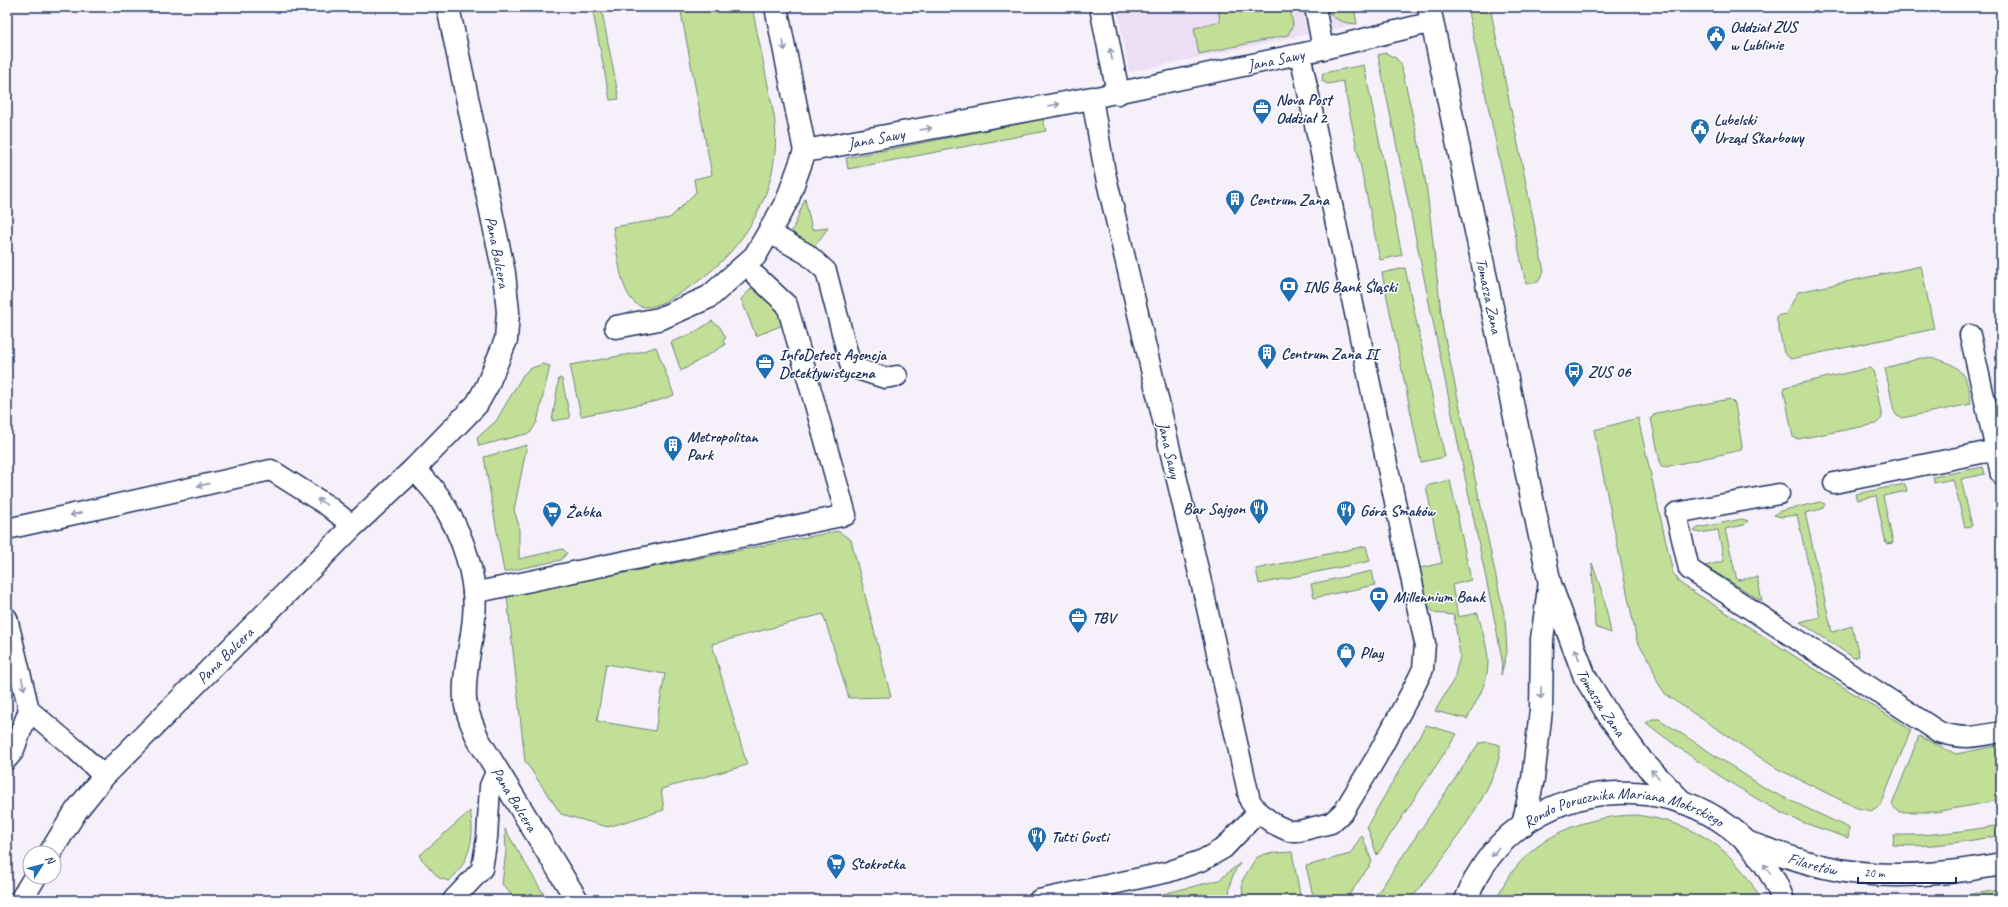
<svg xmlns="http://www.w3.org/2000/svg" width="2008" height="907" viewBox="0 0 2008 907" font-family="Caveat,sans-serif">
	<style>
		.built { fill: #ecdff3 }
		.green { fill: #c2df97; stroke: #6e877a; fill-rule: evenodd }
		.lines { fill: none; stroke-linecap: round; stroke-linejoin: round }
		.lane-casing { stroke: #1b2f5e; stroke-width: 23 }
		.street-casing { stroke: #1b2f5e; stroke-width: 25 }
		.secondary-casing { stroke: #1b2f5e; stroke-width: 25 }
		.lane { stroke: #fff; stroke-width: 20 }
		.street { stroke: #fff; stroke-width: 22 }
		.secondary { stroke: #fff; stroke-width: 22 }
		.oneway { stroke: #8d97ae }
		.labels { text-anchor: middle; stroke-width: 3; stroke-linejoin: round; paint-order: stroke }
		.poi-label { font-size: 16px; font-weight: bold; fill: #1b2f5e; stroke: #fff; text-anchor: start }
		.street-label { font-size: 16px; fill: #1b2f5e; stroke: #fff }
	</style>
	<rect width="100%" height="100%" fill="#f6f0fa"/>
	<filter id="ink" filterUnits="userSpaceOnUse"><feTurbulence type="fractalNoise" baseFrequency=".025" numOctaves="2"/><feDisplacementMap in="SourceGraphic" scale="8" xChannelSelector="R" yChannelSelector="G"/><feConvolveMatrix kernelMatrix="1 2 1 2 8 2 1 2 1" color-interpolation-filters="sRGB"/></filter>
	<g filter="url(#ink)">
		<!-- built -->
		<path class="built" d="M 1117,7 L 1354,7 L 1357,24 L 1129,72 Z"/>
		<!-- green -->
		<path class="green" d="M 592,7 L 601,7 L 619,99 L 610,100 Z
			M 680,7 L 752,7 L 774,115 C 785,192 739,262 673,297 C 662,303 645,313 634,302 C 619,289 617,247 613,227 L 670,218 L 696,192 L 694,179 L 712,175 Z
			M 1218,7 L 1290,7 L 1293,25 L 1288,35 L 1199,54 L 1194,28 L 1220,22 Z
			M 1325,7 L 1354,7 L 1357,24 C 1343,23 1332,20 1325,7 Z
			M 1467,7 L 1490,7 L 1544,272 L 1538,282 L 1526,284 Z
			M 1385,53 L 1396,58 L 1401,64 L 1420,149 L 1427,191 L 1443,329 L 1505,619 L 1507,652 L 1501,675 L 1502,660 L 1497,632 L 1378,55 Z
			M 1364,65 L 1402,255 L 1380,260 L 1343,81 L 1328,84 L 1322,81 L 1323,73 Z
			M 1043,119 L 1046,131 L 848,169 L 846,158 Z
			M 805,199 L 812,230 L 828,228 L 814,247 L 799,239 L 792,231 Z
			M 1921,266 L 1934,329 L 1791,359 L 1784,353 L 1776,316 L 1786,314 L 1798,292 Z
			M 1405,268 L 1445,457 L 1421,462 L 1382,273 Z
			M 755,285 L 774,301 L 785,324 L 756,336 L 741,299 Z
			M 712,321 L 720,327 L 726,338 L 723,340 L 725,345 L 681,371 L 671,342 L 692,334 Z
			M 656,347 L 674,395 L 657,401 L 581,416 L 570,365 L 636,353 Z
			M 1921,358 C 1938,358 1957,362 1965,379 C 1969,386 1970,396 1971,404 L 1902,418 L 1897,416 L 1894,411 L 1885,368 Z
			M 543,364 L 550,366 L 537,422 L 530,433 L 479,446 L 477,438 L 496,421 L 523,375 L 529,369 Z
			M 1868,368 L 1872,369 L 1874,374 L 1882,418 L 1876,424 L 1798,439 L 1793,437 L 1784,391 L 1785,387 Z
			M 559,378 L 562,379 L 570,418 L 552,421 Z
			M 1730,399 L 1735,404 L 1742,446 L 1741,450 L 1665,467 L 1661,466 L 1651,418 L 1656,413 Z
			M 1638,418 L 1673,573 L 1681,584 L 1911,730 L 1880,805 L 1871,811 L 1857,808 L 1776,768 L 1666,695 L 1657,681 L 1651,663 L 1637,641 L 1594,430 Z
			M 527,445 L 514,510 L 519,526 L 519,559 L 563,549 L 567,553 L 561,560 L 504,572 L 484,457 Z
			M 1983,467 L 1985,474 L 1961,479 L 1972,526 L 1965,527 L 1953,479 L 1934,483 L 1933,477 Z
			M 1450,480 L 1471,580 L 1452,585 L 1458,617 L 1478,613 C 1481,628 1489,650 1488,665 C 1487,685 1476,702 1467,719 L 1435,711 L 1454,679 L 1460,656 L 1454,615 L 1434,613 L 1427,604 L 1420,568 L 1442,563 L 1426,486 Z
			M 1905,484 L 1907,491 L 1883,496 L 1893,543 L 1886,544 L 1876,496 L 1857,500 L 1855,494 Z
			M 1820,502 L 1825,504 L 1822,509 L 1805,513 L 1832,632 L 1852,626 L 1859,656 L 1854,658 L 1800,622 L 1820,617 L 1797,515 L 1781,517 L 1774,515 L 1780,511 Z
			M 1742,519 L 1748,521 L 1744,525 L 1725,529 L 1737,580 L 1757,577 L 1762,601 L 1705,566 L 1724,561 L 1718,530 L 1699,533 L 1694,531 L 1698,528 Z
			M 838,531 L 851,540 L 891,697 L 849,698 L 823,614 L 712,644 L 747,765 L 661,789 L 664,810 L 608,827 L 561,814 L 525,761 L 507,596 ZM 606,664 L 665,674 L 655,731 L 597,721 Z
			M 1366,546 L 1370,561 L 1259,584 L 1256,569 Z
			M 1592,563 L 1604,598 L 1611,633 L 1595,627 Z
			M 1372,571 L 1375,585 L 1314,598 L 1311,584 Z
			M 1652,719 L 1659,719 L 1768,790 L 1849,828 L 1848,838 C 1829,831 1807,825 1788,816 C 1738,790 1690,757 1646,723 Z
			M 1426,725 L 1457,734 L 1377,855 L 1367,826 Z
			M 1919,736 L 1956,754 L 2001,745 L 2001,800 L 1935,812 L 1898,812 L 1892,805 Z
			M 1487,742 L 1500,745 C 1504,781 1434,871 1410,900 L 1373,900 L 1479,743 Z
			M 470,811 C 476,837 469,863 449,881 L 439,878 L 419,856 Z
			M 1636,815 C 1695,823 1733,847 1761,900 L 1496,900 C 1521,842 1576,816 1636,815 Z
			M 2001,825 L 2001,835 L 1997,836 C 1962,842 1928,848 1893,845 L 1894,835 C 1931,836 1965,831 2001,825 Z
			M 505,829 L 547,900 L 516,900 L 502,884 L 506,851 Z
			M 1362,835 L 1372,862 L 1349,895 L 1344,900 L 1314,900 L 1306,866 L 1350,854 Z
			M 1292,852 L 1301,900 L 1243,900 L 1242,881 L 1256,858 L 1264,854 Z
			M 1240,863 C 1232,875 1228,885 1230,900 L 1139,900 L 1219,880 Z
			M 2001,890 L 2001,898 L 1993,900 L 1927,900 Z"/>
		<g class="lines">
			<!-- lane casing -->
			<g class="lane-casing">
				<g id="lane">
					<path d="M 1315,7 L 1323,49"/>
					<path id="s1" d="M 1300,54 L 1425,643 L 1423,669 L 1412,691 L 1376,758 L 1344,811 L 1331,823 L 1299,831 L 1289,831 L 1274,824 L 1258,812 L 1250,801 L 1205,599 L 1105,173 L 1092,98 L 1323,49 L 1433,22"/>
					<path d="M 770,233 L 807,254 L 826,271 L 851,367 L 885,378 L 897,376"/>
					<path d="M 1970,335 L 1996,450 L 2001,449"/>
					<path d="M 1834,483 L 1996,450 L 2001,475"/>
					<path d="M 1779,494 L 1676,513 L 1689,569 L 1939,732 C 1964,740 1975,737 2001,732"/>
					<path d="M 7,529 L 271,470 L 328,506 L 353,526"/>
					<path d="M 473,593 L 846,515 L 787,305 L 756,276"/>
					<path d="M 7,618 L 29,710 L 75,749 L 104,776"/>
					<path d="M 7,759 L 13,752 L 29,710"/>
					<path d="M 453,900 L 482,869 L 487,838 L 490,786 L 497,770"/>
					<path d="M 1039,900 L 1168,872 L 1203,860 L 1224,848 L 1258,812"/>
				</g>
			</g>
			<!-- street casing -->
			<g class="street-casing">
				<g id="street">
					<path d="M 776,7 L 805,151"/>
					<path d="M 1101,7 L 1118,93"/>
					<path id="s2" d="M 805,151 L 1092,98"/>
					<path d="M 616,327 L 659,319 L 709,297 L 755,256 L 787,201 L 805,151"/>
					<path id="s3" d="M 414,469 C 424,479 435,490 442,502 C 462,534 478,578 474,617 C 472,645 463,671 465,699 C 466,713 473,726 478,739 L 577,900"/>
					<path id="s4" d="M 50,853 L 76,811 L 104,776 L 353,526 L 414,469 L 477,404 L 487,386 L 506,340 L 508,312 L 504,273 L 448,7"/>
					<path d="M 21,900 L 35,877"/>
				</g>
			</g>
			<!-- secondary casing -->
			<g class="secondary-casing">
				<g id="secondary">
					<path id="s5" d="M 1429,7 L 1550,584 L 1585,677 L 1609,716 L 1642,761 L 1682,802"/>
					<path d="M 1523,825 L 1533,779 L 1541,710 L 1542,639 L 1549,588"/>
					<path id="s6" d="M 1746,842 C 1772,851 1798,861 1825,867 C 1882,881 1944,875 2001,864"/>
					<path id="s7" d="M 1466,900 C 1519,757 1730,757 1783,900"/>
				</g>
			</g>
			<!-- lane -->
			<use href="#lane" class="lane"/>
			<!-- street -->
			<use href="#street" class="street"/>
			<!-- secondary -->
			<use href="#secondary" class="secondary"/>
		</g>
		<!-- one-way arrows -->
		<defs><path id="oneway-shaft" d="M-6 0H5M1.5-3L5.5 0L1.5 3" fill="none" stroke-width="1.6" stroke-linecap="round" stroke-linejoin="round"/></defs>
		<g class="oneway">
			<use href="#oneway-shaft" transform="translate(784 45) rotate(79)"/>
			<use href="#oneway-shaft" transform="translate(1111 54) rotate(-101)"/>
			<use href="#oneway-shaft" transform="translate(1054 105) rotate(-10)"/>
			<use href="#oneway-shaft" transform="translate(926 129) rotate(-10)"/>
			<use href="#oneway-shaft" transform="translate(203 485) rotate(167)"/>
			<use href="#oneway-shaft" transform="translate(322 502) rotate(-148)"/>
			<use href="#oneway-shaft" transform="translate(76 514) rotate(167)"/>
			<use href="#oneway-shaft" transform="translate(1577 654) rotate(-111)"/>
			<use href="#oneway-shaft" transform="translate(23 684) rotate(77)"/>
			<use href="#oneway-shaft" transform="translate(1541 693) rotate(92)"/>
			<use href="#oneway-shaft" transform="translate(1655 774) rotate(-135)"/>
			<use href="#oneway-shaft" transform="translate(1495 852) rotate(130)"/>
			<use href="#oneway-shaft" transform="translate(1767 869) rotate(-124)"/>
		</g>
	</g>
	<!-- icons -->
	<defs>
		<g id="civic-pin" transform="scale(1)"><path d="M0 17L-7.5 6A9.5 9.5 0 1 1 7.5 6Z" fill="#1f6fb2" stroke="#fff"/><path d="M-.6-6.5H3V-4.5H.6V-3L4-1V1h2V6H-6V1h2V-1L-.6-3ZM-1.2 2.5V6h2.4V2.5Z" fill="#fff"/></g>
		<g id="office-pin" transform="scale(1)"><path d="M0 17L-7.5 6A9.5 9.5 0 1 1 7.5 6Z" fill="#1f6fb2" stroke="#fff"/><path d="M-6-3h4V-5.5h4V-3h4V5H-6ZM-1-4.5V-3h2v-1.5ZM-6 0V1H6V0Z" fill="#fff"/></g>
		<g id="building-pin" transform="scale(1)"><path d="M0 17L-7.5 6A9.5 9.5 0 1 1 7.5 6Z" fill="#1f6fb2" stroke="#fff"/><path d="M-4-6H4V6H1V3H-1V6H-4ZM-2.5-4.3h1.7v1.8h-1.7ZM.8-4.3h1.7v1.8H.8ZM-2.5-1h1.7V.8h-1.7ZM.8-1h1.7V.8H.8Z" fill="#fff"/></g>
		<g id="bank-pin" transform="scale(1)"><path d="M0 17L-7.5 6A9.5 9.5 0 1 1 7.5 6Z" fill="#1f6fb2" stroke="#fff"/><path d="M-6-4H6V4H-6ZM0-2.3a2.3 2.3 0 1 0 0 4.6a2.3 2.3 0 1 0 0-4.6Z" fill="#fff"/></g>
		<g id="bus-pin" transform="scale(1)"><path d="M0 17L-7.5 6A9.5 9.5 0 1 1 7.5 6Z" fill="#1f6fb2" stroke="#fff"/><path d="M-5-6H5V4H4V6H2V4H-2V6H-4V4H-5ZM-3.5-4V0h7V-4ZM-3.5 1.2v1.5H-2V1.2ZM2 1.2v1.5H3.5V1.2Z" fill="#fff"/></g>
		<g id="restaurant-pin" transform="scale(1)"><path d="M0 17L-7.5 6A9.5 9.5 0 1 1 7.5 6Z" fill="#1f6fb2" stroke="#fff"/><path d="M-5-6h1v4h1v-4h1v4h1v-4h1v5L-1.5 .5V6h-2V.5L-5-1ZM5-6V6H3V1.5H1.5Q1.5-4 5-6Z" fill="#fff"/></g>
		<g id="supermarket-pin" transform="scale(1)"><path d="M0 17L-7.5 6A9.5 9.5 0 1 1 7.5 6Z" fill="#1f6fb2" stroke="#fff"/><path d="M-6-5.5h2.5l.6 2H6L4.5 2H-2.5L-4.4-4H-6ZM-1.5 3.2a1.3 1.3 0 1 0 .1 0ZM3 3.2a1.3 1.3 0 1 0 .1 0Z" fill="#fff"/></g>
		<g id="shop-pin" transform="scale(1)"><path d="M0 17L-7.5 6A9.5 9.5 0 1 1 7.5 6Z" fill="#1f6fb2" stroke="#fff"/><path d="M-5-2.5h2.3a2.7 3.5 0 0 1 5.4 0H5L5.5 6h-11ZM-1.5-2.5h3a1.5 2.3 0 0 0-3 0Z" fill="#fff"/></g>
	</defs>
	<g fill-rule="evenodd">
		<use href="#civic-pin" x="1716" y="35"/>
		<use href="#office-pin" x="1262" y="108"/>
		<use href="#civic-pin" x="1700" y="128"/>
		<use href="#building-pin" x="1235" y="199"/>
		<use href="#bank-pin" x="1289" y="286"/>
		<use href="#building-pin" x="1267" y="353"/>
		<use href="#office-pin" x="765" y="363"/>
		<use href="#bus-pin" x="1574" y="371"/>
		<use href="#building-pin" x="673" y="445"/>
		<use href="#restaurant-pin" x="1259" y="508"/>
		<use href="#restaurant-pin" x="1346" y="510"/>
		<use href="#supermarket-pin" x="552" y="511"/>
		<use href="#bank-pin" x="1379" y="596"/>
		<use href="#office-pin" x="1078" y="617"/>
		<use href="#shop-pin" x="1346" y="652"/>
		<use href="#restaurant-pin" x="1037" y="836"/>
		<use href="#supermarket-pin" x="836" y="863"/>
	</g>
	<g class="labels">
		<!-- poi labels -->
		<g class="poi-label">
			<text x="1730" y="32">Oddział ZUS<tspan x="1730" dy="18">w Lublinie</tspan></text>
			<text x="1276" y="105">Nova Post<tspan x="1276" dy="18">Oddział 2</tspan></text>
			<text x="1714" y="125">Lubelski<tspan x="1714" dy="18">Urząd Skarbowy</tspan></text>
			<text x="1249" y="205">Centrum Zana</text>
			<text x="1303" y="292">ING Bank Śląski</text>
			<text x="1281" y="359">Centrum Zana II</text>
			<text x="779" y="360">InfoDetect Agencja<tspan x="779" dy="18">Detektywistyczna</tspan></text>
			<text x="1588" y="377">ZUS 06</text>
			<text x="687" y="442">Metropolitan<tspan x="687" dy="18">Park</tspan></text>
			<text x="1245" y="514" text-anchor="end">Bar Sajgon</text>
			<text x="1360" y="516">Góra Smaków</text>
			<text x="566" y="517">Żabka</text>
			<text x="1393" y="602">Millennium Bank</text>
			<text x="1092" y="623">TBV</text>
			<text x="1360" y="658">Play</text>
			<text x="1051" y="842">Tutti Gusti</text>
			<text x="850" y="869">Stokrotka</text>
		</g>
		<!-- street labels -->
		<g class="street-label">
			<text dy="6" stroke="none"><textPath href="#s1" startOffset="1810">Jana Sawy</textPath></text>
			<text dy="6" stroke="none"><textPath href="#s2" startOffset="72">Jana Sawy</textPath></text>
			<text transform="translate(498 252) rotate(79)" y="6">Pana Balcera</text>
			<text dy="6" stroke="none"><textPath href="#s5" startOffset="295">Tomasza Zana</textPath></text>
			<text transform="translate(1170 450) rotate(77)" y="6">Jana Sawy</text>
			<text dy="6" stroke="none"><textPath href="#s4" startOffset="265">Pana Balcera</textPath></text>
			<text dy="6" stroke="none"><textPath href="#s5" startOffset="719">Tomasza Zana</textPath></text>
			<text dy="6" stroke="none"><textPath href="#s3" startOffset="360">Pana Balcera</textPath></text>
			<text dy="6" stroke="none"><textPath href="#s7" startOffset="203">Rondo Porucznika Mariana Mokrskiego</textPath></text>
			<text dy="6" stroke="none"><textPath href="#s6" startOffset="70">Filaretów</textPath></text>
		</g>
	</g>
	<!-- margin -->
	<rect width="2008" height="907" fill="none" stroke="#fff" stroke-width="24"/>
	<rect x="12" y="12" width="1984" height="883" fill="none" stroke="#1b2f5e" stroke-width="1.5" filter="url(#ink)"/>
	<!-- north arrow -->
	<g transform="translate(42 865) rotate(54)"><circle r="19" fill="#ffffff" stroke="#a4acbf"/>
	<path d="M0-3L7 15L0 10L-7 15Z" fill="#1f6fb2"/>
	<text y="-6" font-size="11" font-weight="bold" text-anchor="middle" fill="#1b2f5e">N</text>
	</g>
	<!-- scale -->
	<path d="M1858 877v6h98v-6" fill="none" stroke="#1b2f5e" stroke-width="2"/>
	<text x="1864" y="877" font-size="12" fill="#1b2f5e" stroke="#ffffff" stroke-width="3" paint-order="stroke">20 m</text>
</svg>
